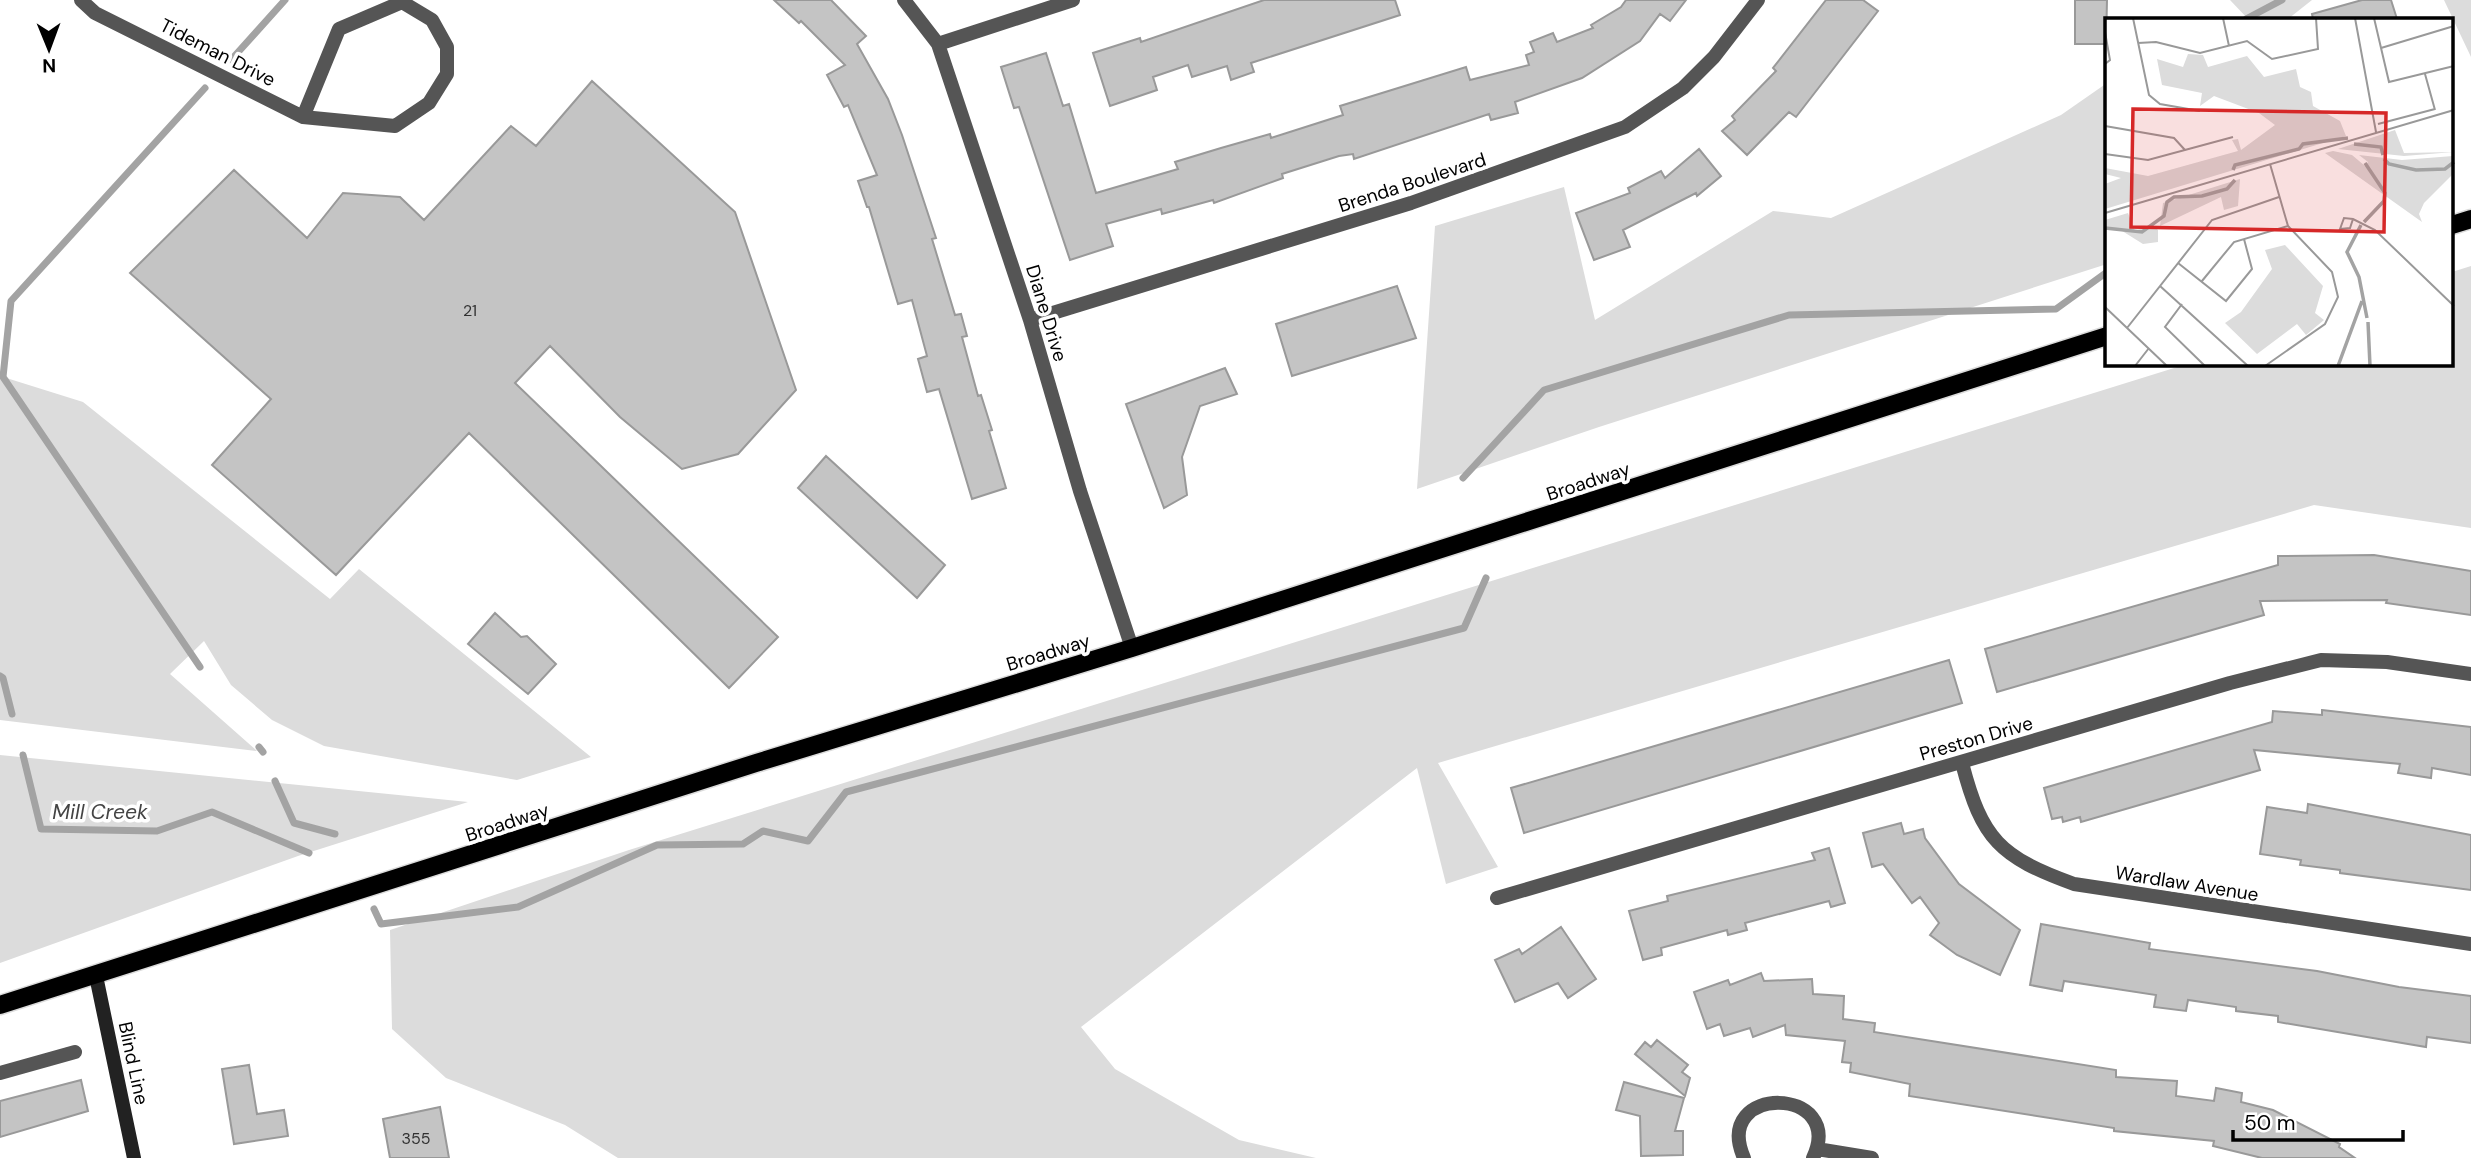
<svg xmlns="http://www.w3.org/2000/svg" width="2471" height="1158" viewBox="0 0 2471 1158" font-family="'DM Sans',sans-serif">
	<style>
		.green { fill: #dcdcdc }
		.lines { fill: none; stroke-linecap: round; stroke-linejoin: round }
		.stream { stroke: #a3a3a3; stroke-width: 7 }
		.building { fill: #c4c4c4; stroke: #999; stroke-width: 2 }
		.primary-casing { stroke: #dbdbdb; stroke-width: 21 }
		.street { stroke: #555; stroke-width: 14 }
		.secondary { stroke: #222; stroke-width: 14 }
		.primary { stroke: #000; stroke-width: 18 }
		.labels { text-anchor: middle; stroke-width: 7; stroke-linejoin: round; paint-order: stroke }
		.number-label { font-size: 16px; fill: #313131 }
		.street-label { font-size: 19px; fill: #000; stroke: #fff }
		.water-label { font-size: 21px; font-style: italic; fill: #444; stroke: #fff }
		.inset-river { fill: none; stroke: #a3a3a3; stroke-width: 3.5 }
		.inset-road { fill: none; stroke: #999; stroke-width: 2 }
		.view { fill: #d62828; fill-opacity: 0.15; stroke: #d62828; stroke-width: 3.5 }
		.inset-edge { fill: none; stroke: #000; stroke-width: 3.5 }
	</style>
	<rect width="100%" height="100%" fill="#fff"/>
	<!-- green -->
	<path class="green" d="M 2230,0 L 2312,0 L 2288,19 L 2248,19 Z
		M 2444,0 L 2471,0 L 2471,57 Z
		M 2107,83 L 2107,264 L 1599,427 L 1417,489 L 1435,226 L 1564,187 L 1595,320 L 1773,211 L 1831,218 L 2061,115 Z
		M 2471,266 L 2471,528 L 2314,505 L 1438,763 L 1498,867 L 1446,884 L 1417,768 L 1081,1027 L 1115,1069 L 1239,1140 L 1316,1158 L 618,1158 L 565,1125 L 446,1078 L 392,1029 L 390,930 L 629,850 L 2187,364 L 2452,364 L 2452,272 Z
		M 0,376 L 83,402 L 330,599 L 359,569 L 591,757 L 517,780 L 324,746 L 272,720 L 231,685 L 204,641 L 170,674 L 257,751 L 0,720 Z
		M 0,755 L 468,802 L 298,856 L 0,963 Z"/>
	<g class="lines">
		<!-- stream -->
		<path class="stream" d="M 2246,19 L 2282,0
			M 231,60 L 285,0
			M 1463,478 L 1544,390 L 1789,315 L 2056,309 L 2107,272
			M 200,667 L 3,377 L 11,301 L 205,88
			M 0,676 L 3,678 L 12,714
			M 259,747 L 263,752
			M 23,755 L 41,829 L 157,831 L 212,812 L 309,853
			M 275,781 L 294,823 L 335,834
			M 374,909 L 381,924 L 518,907 L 657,845 L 743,844 L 763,831 L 808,841 L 846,792 L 1464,628 L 1486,578"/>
	</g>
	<!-- building -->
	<path class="building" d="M 774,0 L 831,0 L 866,36 L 857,44 L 888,99 L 902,135 L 936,238 L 932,239 L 955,315 L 961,314 L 967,336 L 962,337 L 978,396 L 981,395 L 992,430 L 989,431 L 1006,488 L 972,499 L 939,389 L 927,392 L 918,359 L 927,356 L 912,300 L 898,304 L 869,207 L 867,207 L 858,181 L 877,175 L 848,105 L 844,107 L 827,75 L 845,65 L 801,21 L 799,23 Z
		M 1264,0 L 1395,0 L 1400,15 L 1251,63 L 1254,72 L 1231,80 L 1227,66 L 1192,77 L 1188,65 L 1153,77 L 1157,90 L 1110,106 L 1093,53 L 1140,38 L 1141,42 Z
		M 1626,0 L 1686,0 L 1670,21 L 1660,14 L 1640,41 L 1582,78 L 1515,102 L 1518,113 L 1491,120 L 1489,114 L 1354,159 L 1353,154 L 1339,156 L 1282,174 L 1283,178 L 1214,203 L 1213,200 L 1162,214 L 1161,209 L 1106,224 L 1113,246 L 1070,260 L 1019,107 L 1014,108 L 1001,67 L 1046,53 L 1063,106 L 1069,104 L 1096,193 L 1178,169 L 1175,162 L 1221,148 L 1270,134 L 1271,138 L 1343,115 L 1340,106 L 1466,67 L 1470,80 L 1529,65 L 1526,55 L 1534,52 L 1530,42 L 1553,33 L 1557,42 L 1593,28 L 1591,25 L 1621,7 Z
		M 1826,0 L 1863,0 L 1878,11 L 1796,117 L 1789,112 L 1747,155 L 1722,131 L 1735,120 L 1732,116 L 1776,71 L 1773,68 Z
		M 2075,0 L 2107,0 L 2106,44 L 2075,44 Z
		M 2362,0 L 2391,0 L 2397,19 L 2313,19 L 2312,14 Z
		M 592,81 L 735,212 L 796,390 L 738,454 L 682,469 L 620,417 L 550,346 L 515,383 L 778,637 L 729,688 L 469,433 L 336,575 L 212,465 L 271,399 L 130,273 L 234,170 L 307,238 L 343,193 L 400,197 L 424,220 L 511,126 L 536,146 Z
		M 1699,149 L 1721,176 L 1697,196 L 1696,193 L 1623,230 L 1630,247 L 1594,260 L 1576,213 L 1630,193 L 1628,188 L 1661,171 L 1665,178 Z
		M 1397,286 L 1416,338 L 1292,376 L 1276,324 Z
		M 1225,368 L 1237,394 L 1200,406 L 1182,457 L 1187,495 L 1164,508 L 1126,404 Z
		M 826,456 L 945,565 L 917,598 L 798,488 Z
		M 2374,555 L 2471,571 L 2471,615 L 2386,603 L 2387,600 L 2260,601 L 2264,615 L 1997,692 L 1985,649 L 2278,565 L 2278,556 Z
		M 495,613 L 521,637 L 527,636 L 556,664 L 528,694 L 468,644 Z
		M 1949,660 L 1962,703 L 1524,833 L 1511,788 Z
		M 2322,710 L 2471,727 L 2471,775 L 2432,768 L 2431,778 L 2398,773 L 2400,764 L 2254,750 L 2260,770 L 2081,822 L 2080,817 L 2063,822 L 2062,817 L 2052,819 L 2044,788 L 2272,722 L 2273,711 L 2322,715 Z
		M 2308,804 L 2471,835 L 2471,890 L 2340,873 L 2340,870 L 2300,865 L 2301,860 L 2260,854 L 2267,807 L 2307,813 Z
		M 1901,823 L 1904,834 L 1923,829 L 1925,838 L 1959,884 L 2020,930 L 2000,975 L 1957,955 L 1930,935 L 1939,923 L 1920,897 L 1912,903 L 1883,864 L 1872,867 L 1863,833 Z
		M 1829,848 L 1845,903 L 1831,907 L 1829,901 L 1745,923 L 1747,930 L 1728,935 L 1727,930 L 1661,948 L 1662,955 L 1643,960 L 1629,911 L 1668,901 L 1667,896 L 1815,860 L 1812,853 Z
		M 2041,924 L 2150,943 L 2149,949 L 2317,971 L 2399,987 L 2471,996 L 2471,1043 L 2427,1037 L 2426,1047 L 2278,1022 L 2278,1016 L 2236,1011 L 2236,1007 L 2188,1000 L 2186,1011 L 2154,1007 L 2156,995 L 2064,981 L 2062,991 L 2030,985 Z
		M 1561,927 L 1596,979 L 1568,998 L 1558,983 L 1515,1002 L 1495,960 L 1519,949 L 1522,954 Z
		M 1761,973 L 1764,981 L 1812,979 L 1813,994 L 1844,996 L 1843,1019 L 1875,1023 L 1874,1032 L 2116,1070 L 2116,1077 L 2177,1081 L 2176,1096 L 2214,1101 L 2216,1088 L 2242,1093 L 2241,1102 L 2273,1110 L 2340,1144 L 2339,1147 L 2355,1158 L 2262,1158 L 2213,1146 L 2214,1141 L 2114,1131 L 2114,1128 L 1909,1096 L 1910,1084 L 1850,1072 L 1851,1063 L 1842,1062 L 1845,1041 L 1786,1035 L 1785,1025 L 1753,1037 L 1750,1028 L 1724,1036 L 1720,1024 L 1707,1029 L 1694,992 L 1728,980 L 1730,985 Z
		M 1657,1040 L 1688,1065 L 1682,1072 L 1690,1078 L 1685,1096 L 1635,1054 L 1645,1042 L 1651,1047 Z
		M 249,1065 L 257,1114 L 284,1110 L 288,1136 L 234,1144 L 222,1069 Z
		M 81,1080 L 88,1111 L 0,1137 L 0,1101 Z
		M 1624,1082 L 1684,1098 L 1675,1131 L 1683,1131 L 1683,1155 L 1641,1156 L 1640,1116 L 1616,1110 Z
		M 440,1107 L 449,1158 L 390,1158 L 383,1119 Z"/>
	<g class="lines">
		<!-- primary casing -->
		<g class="primary-casing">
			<path id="primary" d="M 2452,225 L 2471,219
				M 0,1005 L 756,763 L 1132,648 L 2107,336"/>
		</g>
		<!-- street -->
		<path class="street" d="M 81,0 L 95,13 L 303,117 L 395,126 L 429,103 L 447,74 L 447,47 L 432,20 L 402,2 L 339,29 L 303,117
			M 904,0 L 938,44 L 1030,320 L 1080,491 L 1132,648
			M 938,44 L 1073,0
			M 1030,320 L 1411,203 L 1625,127 L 1683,88 L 1714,57 L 1758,0
			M 1962,763 C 1982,840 2000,857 2074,884 L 2471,944
			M 1497,898 L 2230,683 L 2321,660 L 2387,662 L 2471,674
			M 0,1073 L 75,1052
			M 1817,1149 L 1872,1158
			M 1744,1158 C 1711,1083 1847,1086 1813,1158"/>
		<!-- secondary -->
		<path class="secondary" d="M 96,976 L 134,1158"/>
		<!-- primary -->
		<use href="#primary" class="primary"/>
	</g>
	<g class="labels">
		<!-- number labels -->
		<g class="number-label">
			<text x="470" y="316">21</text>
			<text x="416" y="1144">355</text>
		</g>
		<!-- street labels -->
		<g class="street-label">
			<text transform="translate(218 52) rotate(27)" y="7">Tideman Drive</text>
			<text transform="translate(1412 182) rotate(-18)" y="7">Brenda Boulevard</text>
			<text transform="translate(1047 313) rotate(73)" y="7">Diane Drive</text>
			<text transform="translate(1588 481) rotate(-18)" y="7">Broadway</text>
			<text transform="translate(1048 652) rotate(-17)" y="7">Broadway</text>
			<text transform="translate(1976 738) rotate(-16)" y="7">Preston Drive</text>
			<text transform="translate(507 822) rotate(-18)" y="7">Broadway</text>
			<text transform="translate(2187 883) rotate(9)" y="7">Wardlaw Avenue</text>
			<text transform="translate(134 1063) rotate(78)" y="7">Blind Line</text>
		</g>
		<!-- water labels -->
		<g class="water-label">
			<text x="100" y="819">Mill Creek</text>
		</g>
	</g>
	<!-- overview -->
	<g transform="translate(2105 18)">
		<rect width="348" height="348" fill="#fff"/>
		<path d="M 83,36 L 98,37 L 103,49 L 142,38 L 159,59 L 191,51 L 195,69 L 206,74 L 208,88 L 235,103 L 241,118 L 0,191 L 0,166 L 16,160 L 0,156 L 0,150 L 43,158 L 133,133 L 127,122 L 133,121 L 136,132 L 170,107 L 154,95 L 109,78 L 95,88 L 97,75 L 57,67 L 52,41 L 78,49 ZM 290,112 L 299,135 L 349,134 L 299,138 L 233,131 ZM 228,133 L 247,137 L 260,148 L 263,144 L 254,137 L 297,142 L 348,138 L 348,156 L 319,185 L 314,196 L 317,204 L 220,135 ZM 135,161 L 133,188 L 119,192 L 116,179 L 55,208 L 58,185 ZM 23,195 L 30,213 L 47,206 L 53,212 L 53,224 L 38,226 L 14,211 L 0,212 L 0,202 ZM 180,227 L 218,268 L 210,295 L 219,302 L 201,317 L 192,306 L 152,336 L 120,305 L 136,294 L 167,251 L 160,232 Z" fill="#dcdcdc"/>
		<path class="inset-river" d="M 249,126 L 276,129 L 278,137M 279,141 L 284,146 L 311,152 L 340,151 L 349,144M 128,152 L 130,147 L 194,131 L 198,126 L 243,120M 259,204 L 279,183 L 280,175 L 260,145M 256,207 L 242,234 L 254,259 L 262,300M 0,210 L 37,214 L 59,198 L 62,184 L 69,179 L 97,178 L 122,171 L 130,162M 263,304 L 265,348M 233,348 L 257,283"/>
		<path class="inset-road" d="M 28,0 L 44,77 L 55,86 L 95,93M 118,0 L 124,28M 250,0 L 271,114M 269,0 L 284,64 L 349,48M 0,14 L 5,42 L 0,46M 33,25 L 51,24 L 95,35 L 142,23 L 167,41 L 213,31 L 211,0M 276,30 L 349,8M 320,56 L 330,92M 273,106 L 330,91M 0,108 L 69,120 L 80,132M 0,136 L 43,142 L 128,119M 0,195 L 349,92M 248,201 L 245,210 L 235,211 L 239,200 L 248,201 L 270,212 L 349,288M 73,245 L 121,283 L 147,251 L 139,221M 97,263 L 129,224 L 183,208M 55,268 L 143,348M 77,286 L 60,309 L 100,348M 0,289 L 62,348M 22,310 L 107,202 L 174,179M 30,348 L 44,330M 160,348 L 220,306 L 233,279 L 227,254 L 183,208 L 165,146"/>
		<path class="view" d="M 28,91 L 281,95 L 279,214 L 26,209 Z"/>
		<rect width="348" height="348" class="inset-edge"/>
	</g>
	<!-- north arrow -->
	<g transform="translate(49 49) rotate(179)" stroke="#ffffff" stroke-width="5" paint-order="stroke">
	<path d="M0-5L12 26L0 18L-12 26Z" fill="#000000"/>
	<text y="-10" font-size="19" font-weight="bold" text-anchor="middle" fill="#000000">N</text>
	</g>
	<!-- scale -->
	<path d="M2233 1130v10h170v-10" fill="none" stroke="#000000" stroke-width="3.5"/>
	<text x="2244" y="1130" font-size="21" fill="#000000" stroke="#ffffff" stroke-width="5" paint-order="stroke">50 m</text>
</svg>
